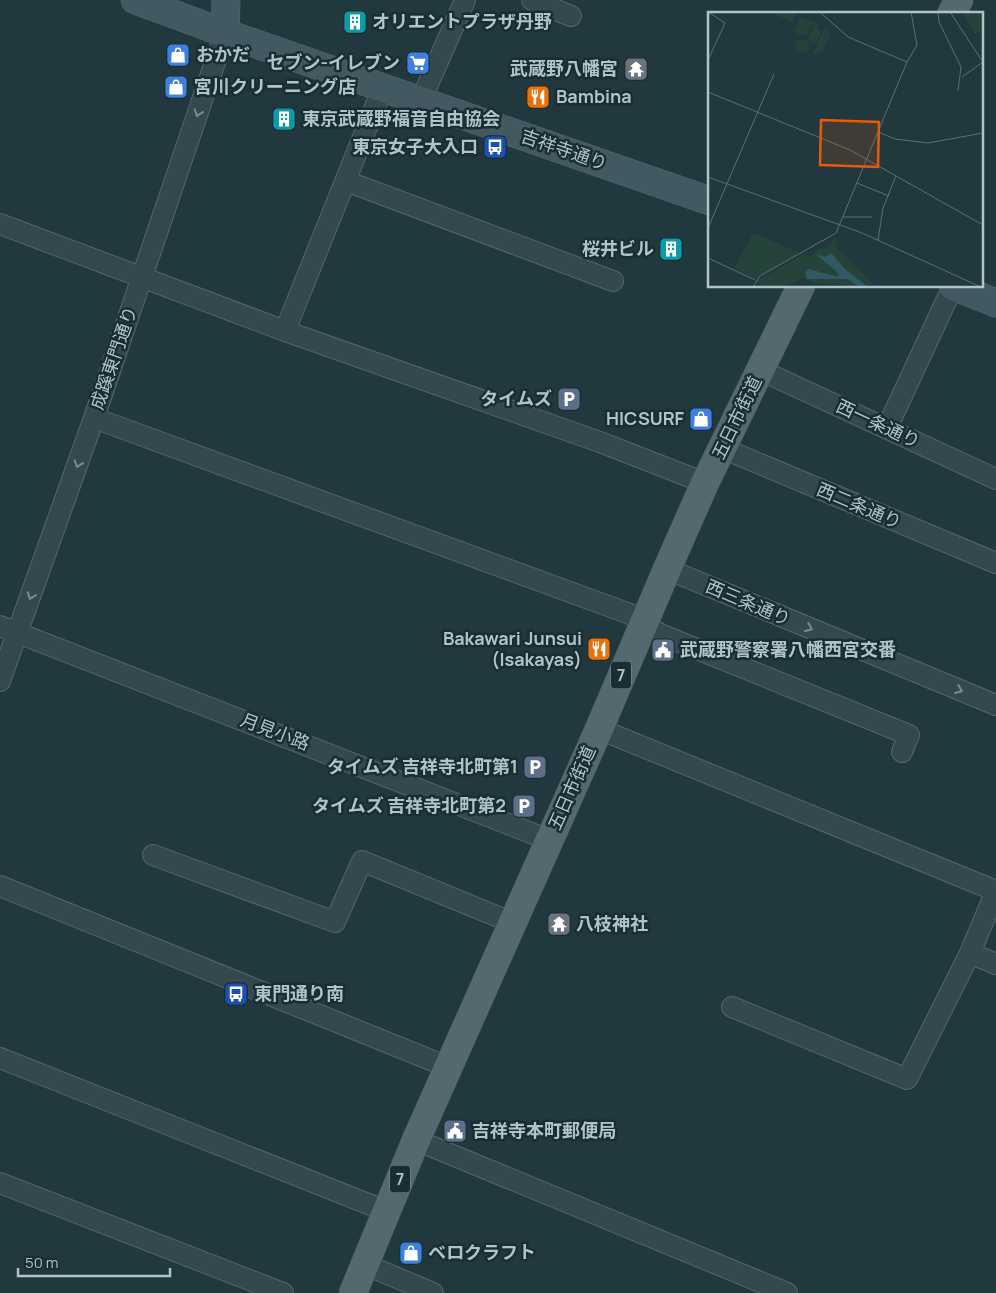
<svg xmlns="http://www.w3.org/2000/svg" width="996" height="1293" viewBox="0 0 996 1293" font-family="Manrope,'Noto Sans JP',sans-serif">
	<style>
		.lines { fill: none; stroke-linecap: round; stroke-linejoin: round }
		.street-casing { stroke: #53666c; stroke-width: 22 }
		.secondary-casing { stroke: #53666c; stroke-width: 29 }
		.primary-casing { stroke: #41545a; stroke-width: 29 }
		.street { stroke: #35484e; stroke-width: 20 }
		.secondary { stroke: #425962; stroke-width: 28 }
		.primary { stroke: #53686f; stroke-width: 28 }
		.oneway { stroke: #798c92 }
		.labels { text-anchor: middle; stroke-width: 5; stroke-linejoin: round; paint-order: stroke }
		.shield { fill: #1a2d33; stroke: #83969d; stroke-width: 1 }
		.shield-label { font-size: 16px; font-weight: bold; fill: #b0c3ca }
		.poi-label { font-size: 18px; font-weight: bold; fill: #b0c3ca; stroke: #1a2d33; text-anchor: start }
		.street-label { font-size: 18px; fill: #b0c3ca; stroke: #1a2d33 }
		.inset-road { fill: none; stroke: #5a7076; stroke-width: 1 }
		.view { fill: #e8590c; fill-opacity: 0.15; stroke: #e8590c; stroke-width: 2.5 }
		.inset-edge { fill: none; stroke: #b0c3ca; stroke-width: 2.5 }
	</style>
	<rect width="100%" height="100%" fill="#21383e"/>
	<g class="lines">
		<!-- street casing -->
		<g class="street-casing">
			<path id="street" d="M 532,0 L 571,16
				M 421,100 L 465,0
				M 346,181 L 613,281
				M 0,224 L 285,331 L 600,442 L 705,483
				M 285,331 L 383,87
				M 760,370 L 996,479
				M 94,418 L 630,614 L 660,634 L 909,735 L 902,752
				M 887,428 L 953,286
				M 722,448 L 996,563
				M 667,569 L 996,705
				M 0,626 L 549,840
				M 0,681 L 94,418 L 225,33
				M 599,729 L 996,891 L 970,953 L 907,1079 L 732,1007
				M 153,855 L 335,922 L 362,861 L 511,922
				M 0,886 L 448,1067
				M 970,953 L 996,964
				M 0,1058 L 386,1211
				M 416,1140 L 787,1293
				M 0,1183 L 283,1293
				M 364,1264 L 433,1293"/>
		</g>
		<!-- secondary casing -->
		<g class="secondary-casing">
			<path id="secondary" d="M 135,0 L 225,33 L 710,201
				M 225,33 L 226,0
				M 953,286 L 996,303"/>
		</g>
		<!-- primary casing -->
		<g class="primary-casing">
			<path id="primary" d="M 951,14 L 959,0
				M 353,1293 L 416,1140 L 599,729 L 667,569 L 705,483 L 801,286"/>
		</g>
		<!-- street -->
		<use href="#street" class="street"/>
		<!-- secondary -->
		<use href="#secondary" class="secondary"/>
		<!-- primary -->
		<use href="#primary" class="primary"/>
	</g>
	<!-- one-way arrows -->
	<defs><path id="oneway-chevron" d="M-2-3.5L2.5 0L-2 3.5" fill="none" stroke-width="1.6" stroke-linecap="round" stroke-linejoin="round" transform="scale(1.25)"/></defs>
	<g class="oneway">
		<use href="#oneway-chevron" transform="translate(198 113) rotate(109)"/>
		<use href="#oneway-chevron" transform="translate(78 464) rotate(109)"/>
		<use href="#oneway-chevron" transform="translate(31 596) rotate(110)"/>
		<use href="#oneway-chevron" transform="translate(809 628) rotate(23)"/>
		<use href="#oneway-chevron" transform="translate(959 690) rotate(23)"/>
	</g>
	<!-- icons -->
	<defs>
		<g id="building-square" transform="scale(1.25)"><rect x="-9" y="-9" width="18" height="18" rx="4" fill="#0f9aa8" stroke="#1a2d33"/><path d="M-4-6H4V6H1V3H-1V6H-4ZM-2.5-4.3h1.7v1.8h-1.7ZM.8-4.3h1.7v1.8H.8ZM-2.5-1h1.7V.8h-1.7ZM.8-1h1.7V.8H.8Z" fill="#fff"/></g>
		<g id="shop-square" transform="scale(1.25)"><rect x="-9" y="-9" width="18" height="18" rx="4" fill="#3f7fe0" stroke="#1a2d33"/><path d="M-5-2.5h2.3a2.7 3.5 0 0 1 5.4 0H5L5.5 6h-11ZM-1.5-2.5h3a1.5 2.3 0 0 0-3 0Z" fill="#fff"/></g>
		<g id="supermarket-square" transform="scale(1.25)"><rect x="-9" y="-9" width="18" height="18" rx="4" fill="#3f7fe0" stroke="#1a2d33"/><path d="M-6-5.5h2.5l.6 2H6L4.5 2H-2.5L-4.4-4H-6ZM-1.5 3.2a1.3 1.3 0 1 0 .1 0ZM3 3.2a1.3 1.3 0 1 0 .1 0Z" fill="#fff"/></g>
		<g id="temple-square" transform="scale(1.25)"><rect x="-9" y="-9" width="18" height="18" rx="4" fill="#6b7280" stroke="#1a2d33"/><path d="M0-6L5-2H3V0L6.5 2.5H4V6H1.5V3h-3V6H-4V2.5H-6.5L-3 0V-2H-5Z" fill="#fff"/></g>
		<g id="restaurant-square" transform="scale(1.25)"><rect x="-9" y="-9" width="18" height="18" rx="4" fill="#e8710a" stroke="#1a2d33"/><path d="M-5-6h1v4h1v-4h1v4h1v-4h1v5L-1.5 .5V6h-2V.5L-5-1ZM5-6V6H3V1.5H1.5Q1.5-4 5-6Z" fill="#fff"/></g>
		<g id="bus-square" transform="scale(1.25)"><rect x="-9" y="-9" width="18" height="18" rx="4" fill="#1a4fb4" stroke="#1a2d33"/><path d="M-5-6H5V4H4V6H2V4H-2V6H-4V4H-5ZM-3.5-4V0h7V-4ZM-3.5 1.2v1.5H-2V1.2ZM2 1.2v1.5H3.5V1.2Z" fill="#fff"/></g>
		<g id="parking-square" transform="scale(1.25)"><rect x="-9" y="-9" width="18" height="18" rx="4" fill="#5c6f8a" stroke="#1a2d33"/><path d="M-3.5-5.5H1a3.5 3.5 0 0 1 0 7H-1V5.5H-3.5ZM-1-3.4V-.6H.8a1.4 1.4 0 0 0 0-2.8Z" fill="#fff"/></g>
		<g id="civic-square" transform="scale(1.25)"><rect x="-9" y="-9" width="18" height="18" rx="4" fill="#5c6f8a" stroke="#1a2d33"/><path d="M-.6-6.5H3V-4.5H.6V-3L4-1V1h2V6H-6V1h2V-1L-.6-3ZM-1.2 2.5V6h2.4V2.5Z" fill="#fff"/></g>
	</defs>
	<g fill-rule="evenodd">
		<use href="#building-square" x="355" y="22"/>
		<use href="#shop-square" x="178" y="55"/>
		<use href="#supermarket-square" x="418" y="63"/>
		<use href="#temple-square" x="636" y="69"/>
		<use href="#shop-square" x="176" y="87"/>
		<use href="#restaurant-square" x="538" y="97"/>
		<use href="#building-square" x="284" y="119"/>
		<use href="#bus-square" x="495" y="147"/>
		<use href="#building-square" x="671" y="249"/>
		<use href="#parking-square" x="569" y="399"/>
		<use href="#shop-square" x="701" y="419"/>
		<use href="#restaurant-square" x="599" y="649"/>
		<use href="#civic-square" x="663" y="650"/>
		<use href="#parking-square" x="535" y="767"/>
		<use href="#parking-square" x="524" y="806"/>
		<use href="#temple-square" x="559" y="924"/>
		<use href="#bus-square" x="236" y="994"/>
		<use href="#civic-square" x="455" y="1131"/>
		<use href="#shop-square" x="411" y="1253"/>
	</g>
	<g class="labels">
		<!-- shield labels -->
		<g class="shield">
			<rect x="611" y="661.5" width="20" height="27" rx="4"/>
			<rect x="390" y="1165.5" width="20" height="27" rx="4"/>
		</g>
		<g class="shield-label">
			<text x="621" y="681">7</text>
			<text x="400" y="1185">7</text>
		</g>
		<!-- poi labels -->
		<g class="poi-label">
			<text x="372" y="28">オリエントプラザ丹野</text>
			<text x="196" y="61">おかだ</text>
			<text x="400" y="69" text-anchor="end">セブン-イレブン</text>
			<text x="618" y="75" text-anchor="end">武蔵野八幡宮</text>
			<text x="194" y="93">宮川クリーニング店</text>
			<text x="556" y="103">Bambina</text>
			<text x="302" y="125">東京武蔵野福音自由協会</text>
			<text x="478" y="153" text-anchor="end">東京女子大入口</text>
			<text x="654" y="255" text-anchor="end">桜井ビル</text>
			<text x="552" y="405" text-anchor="end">タイムズ</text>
			<text x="684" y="425" text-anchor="end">HICSURF</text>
			<text x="582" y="645" text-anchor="end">Bakawari Junsui<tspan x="582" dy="21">(Isakayas)</tspan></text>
			<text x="680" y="656">武蔵野警察署八幡西宮交番</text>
			<text x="518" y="773" text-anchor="end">タイムズ 吉祥寺北町第1</text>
			<text x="506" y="812" text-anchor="end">タイムズ 吉祥寺北町第2</text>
			<text x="576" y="930">八枝神社</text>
			<text x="254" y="1000">東門通り南</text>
			<text x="472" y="1137">吉祥寺本町郵便局</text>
			<text x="428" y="1259">ベロクラフト</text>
		</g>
		<!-- street labels -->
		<g class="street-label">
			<text transform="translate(564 150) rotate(19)" y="6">吉祥寺通り</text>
			<text transform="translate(114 358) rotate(-71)" y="6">成蹊東門通り</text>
			<text transform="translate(737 418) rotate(-64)" y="6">五日市街道</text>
			<text transform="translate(878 424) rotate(25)" y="6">西一条通り</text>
			<text transform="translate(859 506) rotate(23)" y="6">西二条通り</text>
			<text transform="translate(748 603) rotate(23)" y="6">西三条通り</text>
			<text transform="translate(275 732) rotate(21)" y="6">月見小路</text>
			<text transform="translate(572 788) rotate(-66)" y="6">五日市街道</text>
		</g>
	</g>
	<!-- overview -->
	<g transform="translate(708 12)">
		<rect width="275" height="275" fill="#21383e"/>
		<path d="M 275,0 L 275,18 L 267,22 L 256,2 ZM 45,221 L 92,241 L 47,267 L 26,257 ZM 127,224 L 128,235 L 168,275 L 108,272 L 94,266 L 77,275 L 55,275 L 48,269 L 96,242 L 102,245 L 109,237 L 121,235 Z" fill="#26433b"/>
		<path d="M 63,0 L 86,0 L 89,2 L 85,11 ZM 92,5 L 111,12 L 109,16 L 114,18 L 108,31 L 100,27 L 106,14 L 104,12 L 99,23 L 91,23 L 86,19 ZM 116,17 L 121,19 L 121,25 L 114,40 L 111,39 L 109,43 L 105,42 ZM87 34a7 7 0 1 1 14 0a7 7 0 1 1-14 0Z" fill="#26433b"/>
		<path d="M 123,241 L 137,257 L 160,275 L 151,275 L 140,267 L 99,267 L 97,260 L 101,257 L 130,265 L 129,260 L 108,242 L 117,245 Z" fill="#315965"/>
		<path class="inset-road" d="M 112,0 L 140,25 L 199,50M 230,0 L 231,10 L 253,55 L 250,79M 242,0 L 275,50M 0,48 L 17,11 L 0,0M 254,65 L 275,50M 0,80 L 142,138 L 275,213M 170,120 L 187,127 L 220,131 L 275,121M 0,165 L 154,221 L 273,275M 149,171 L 181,184M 135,205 L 164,205M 0,216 L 66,62M 170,228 L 175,196 L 188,164M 0,246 L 47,268M 45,275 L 52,264 L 128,221 L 199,50 L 209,33 L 203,0"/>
		<path class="view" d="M 113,108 L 171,110 L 170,155 L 112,153 Z"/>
		<rect width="275" height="275" class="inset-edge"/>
	</g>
	<!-- scale -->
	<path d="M18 1268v8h152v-8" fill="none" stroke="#b0c3ca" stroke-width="2.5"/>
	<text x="25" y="1268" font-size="15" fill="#b0c3ca" stroke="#1a2d33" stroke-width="4" paint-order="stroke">50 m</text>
</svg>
